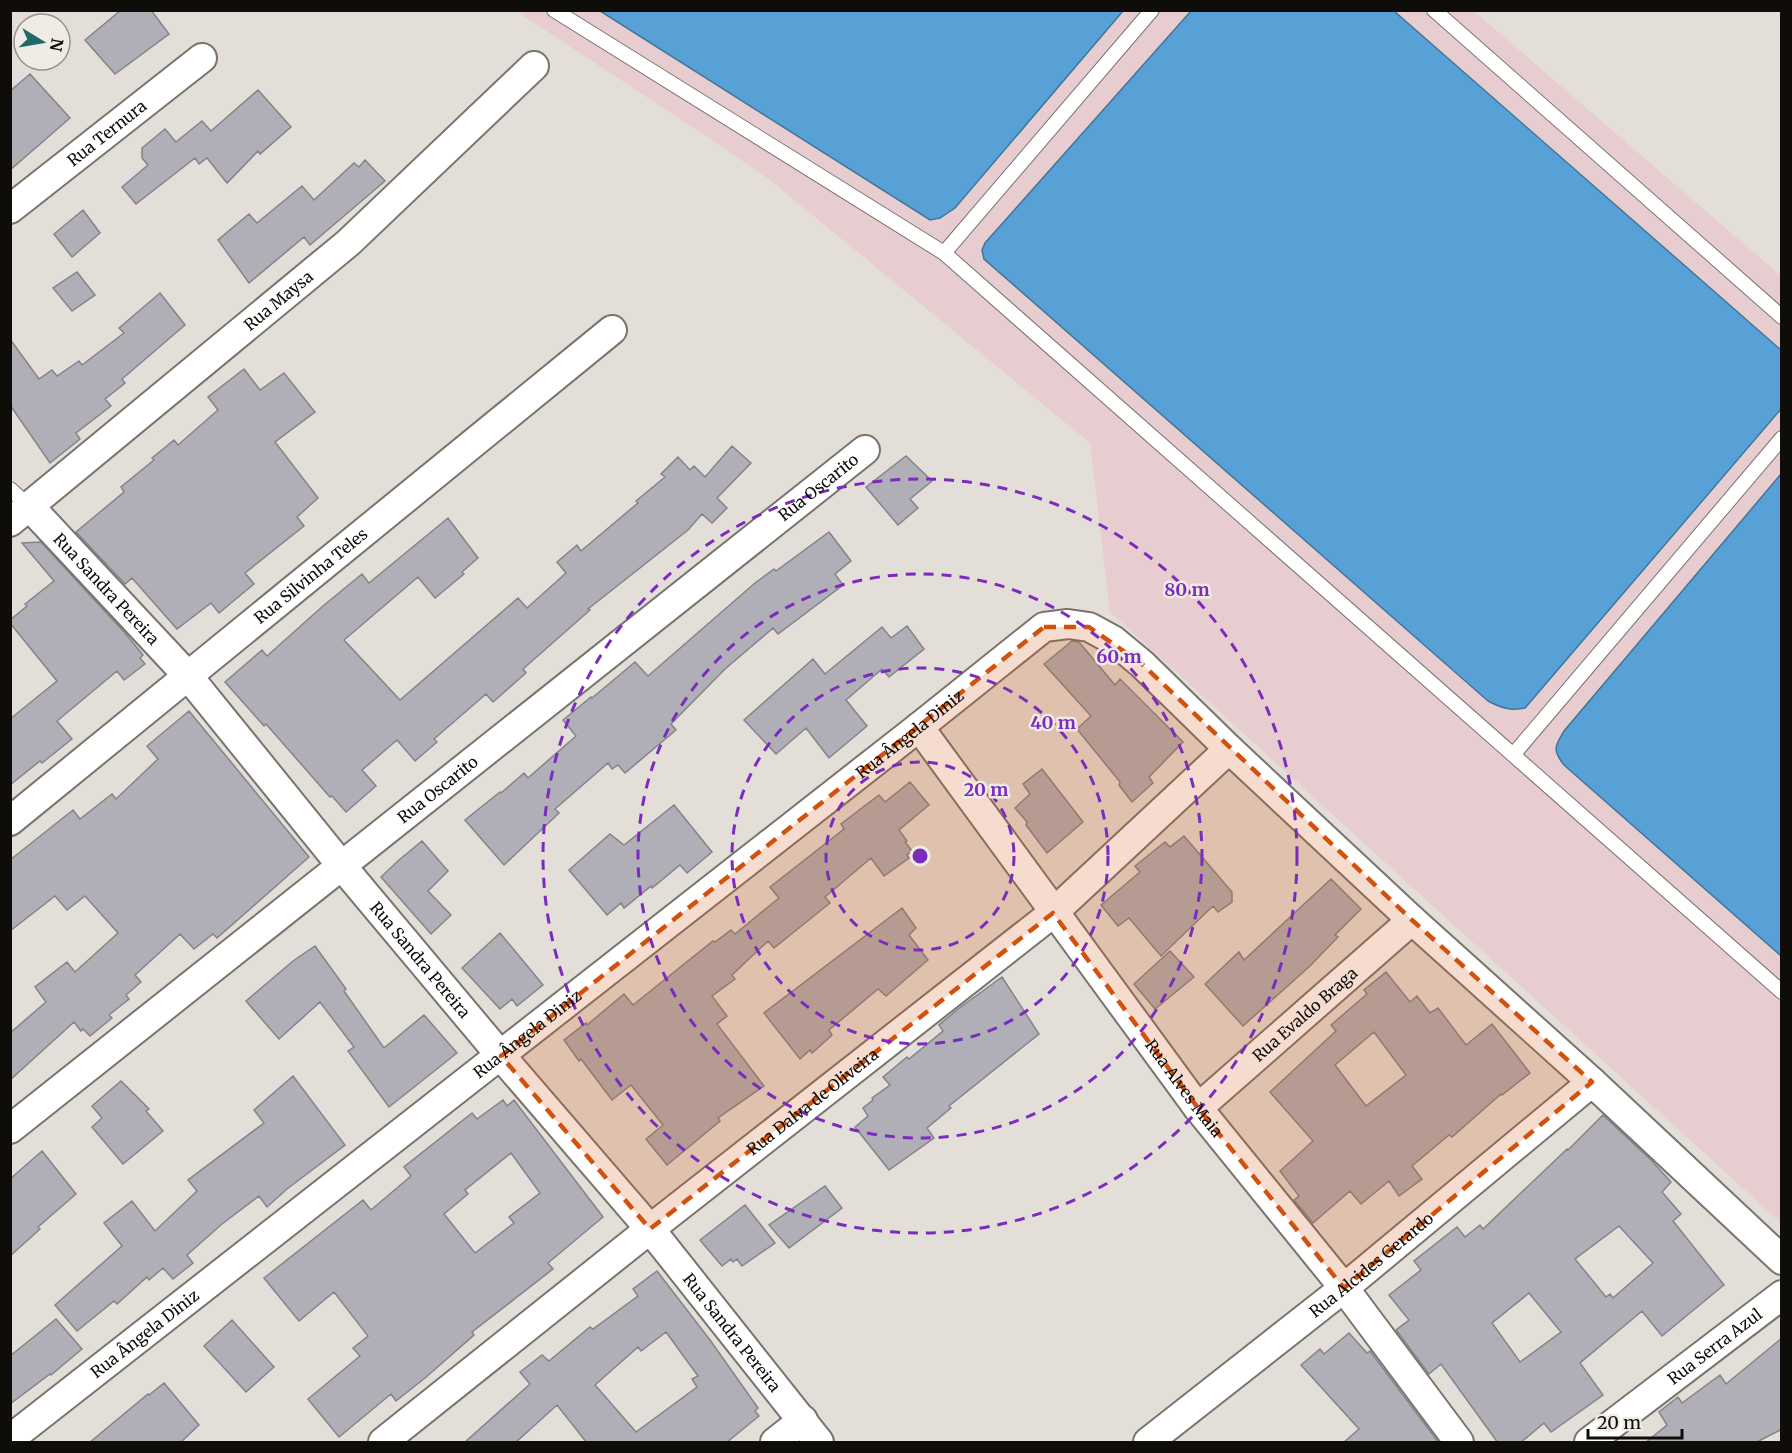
<svg xmlns="http://www.w3.org/2000/svg" width="1792" height="1453" viewBox="0 0 1792 1453" font-family="Merriweather,serif">
	<style>
		.industrial { fill: #e8cdd0 }
		.water { fill: #57a1d6; stroke: #417599; stroke-width: 1.5 }
		.building { fill: #b0aeb6; stroke: #848389; stroke-width: 1.5; fill-rule: evenodd }
		.lines { fill: none; stroke-linecap: round; stroke-linejoin: round }
		.lane-casing { stroke: #78746e; stroke-width: 16 }
		.street-casing { stroke: #78746e; stroke-width: 32 }
		.lane { stroke: #fff; stroke-width: 14 }
		.street { stroke: #fff; stroke-width: 28 }
		.marked { fill: #d2510c; fill-opacity: 0.2; stroke: #d2510c; stroke-width: 4.5; stroke-dasharray: 12 8; stroke-linejoin: round }
		.ring { fill: none; stroke: #7b2cbf; stroke-width: 3; stroke-dasharray: 10 8 }
		.labels { text-anchor: middle; stroke-width: 5; stroke-linejoin: round; paint-order: stroke }
		.street-label { font-size: 16px; fill: #0e0d0a; stroke: #f0ebe4 }
		.centre { fill: #7b2cbf; stroke: #f0ebe4; stroke-width: 3 }
		.ring-label { font-size: 18px; text-anchor: middle; font-weight: bold; fill: #7b2cbf; stroke: #f0ebe4; stroke-width: 5; stroke-linejoin: round; paint-order: stroke }
	</style>
	<rect width="100%" height="100%" fill="#e3ded7"/>
	<!-- industrial -->
	<path class="industrial" d="M 516,11 L 1474,11 L 1781,276 L 1781,1223 L 1110,612 L 1090,443 L 771,181 L 724,148 Z"/>
	<!-- water -->
	<path class="water" d="M 600,11 L 1123,11 L 955,208 L 940,218 L 930,220 Z
		M 1191,11 L 1394,11 L 1781,350 L 1781,409 L 1525,708 C 1511,711 1501,708 1488,701 L 984,259 L 982,250 L 985,243 Z
		M 1781,474 L 1781,956 L 1564,765 C 1552,750 1555,746 1564,731 Z"/>
	<!-- building -->
	<path class="building" d="M 121,10 L 151,10 L 169,34 L 115,74 L 85,40 Z
		M 30,74 L 70,118 L 10,170 L 10,91 Z
		M 258,90 L 291,127 L 260,154 L 258,151 L 227,183 L 207,158 L 199,164 L 195,158 L 136,204 L 122,187 L 148,165 L 142,158 L 142,148 L 165,129 L 176,142 L 202,121 L 211,131 Z
		M 365,160 L 385,181 L 310,245 L 304,237 L 249,283 L 218,240 L 249,214 L 257,223 L 302,186 L 314,200 L 354,163 L 359,167 Z
		M 83,210 L 100,233 L 72,257 L 54,234 Z
		M 77,272 L 95,295 L 72,311 L 53,288 Z
		M 160,293 L 185,325 L 122,379 L 125,383 L 105,399 L 111,406 L 76,433 L 80,439 L 50,463 L 10,405 L 10,339 L 39,379 L 52,370 L 57,376 L 79,361 L 82,365 L 124,333 L 119,328 Z
		M 244,369 L 260,390 L 284,373 L 315,412 L 275,442 L 318,498 L 297,517 L 304,526 L 245,573 L 254,584 L 219,613 L 211,603 L 177,629 L 132,578 L 125,584 L 76,532 L 124,492 L 121,487 L 154,460 L 152,458 L 174,440 L 178,445 L 218,410 L 208,397 Z
		M 732,446 L 751,463 L 717,498 L 727,508 L 712,523 L 702,514 L 688,530 L 588,609 L 590,610 L 523,669 L 526,673 L 493,702 L 486,694 L 434,739 L 437,742 L 415,761 L 397,740 L 362,770 L 376,786 L 346,812 L 332,796 L 330,797 L 266,724 L 264,726 L 225,682 L 262,650 L 267,656 L 323,606 L 362,574 L 369,583 L 448,518 L 478,558 L 462,572 L 464,574 L 435,598 L 418,577 L 344,640 L 400,700 L 518,598 L 527,608 L 566,573 L 557,562 L 577,545 L 581,551 L 638,503 L 636,501 L 665,477 L 661,474 L 678,457 L 690,470 L 694,466 L 705,477 Z
		M 906,456 L 932,481 L 910,499 L 918,508 L 898,525 L 866,487 Z
		M 829,532 L 851,561 L 835,574 L 843,585 L 778,634 L 773,628 L 725,669 L 671,724 L 676,730 L 625,773 L 618,765 L 612,769 L 608,763 L 555,809 L 559,813 L 504,865 L 465,820 L 500,792 L 501,793 L 524,773 L 528,778 L 576,736 L 563,720 L 591,697 L 592,698 L 635,662 L 648,676 L 755,583 L 774,569 L 776,571 Z
		M 41,542 L 125,633 L 143,655 L 140,658 L 145,664 L 124,680 L 117,671 L 57,721 L 72,739 L 42,763 L 40,761 L 10,785 L 10,719 L 57,681 L 10,623 L 10,620 L 27,606 L 25,604 L 54,581 L 22,543 Z
		M 907,626 L 924,649 L 889,677 L 882,669 L 846,700 L 867,726 L 829,758 L 806,728 L 776,754 L 744,720 L 813,659 L 825,674 L 882,627 L 891,638 Z
		M 1072,641 L 1079,642 L 1115,685 L 1120,679 L 1183,742 L 1149,777 L 1153,783 L 1132,802 L 1119,785 L 1120,782 L 1077,729 L 1091,716 L 1044,664 Z
		M 189,711 L 309,857 L 217,938 L 213,934 L 194,949 L 180,934 L 135,975 L 141,982 L 126,995 L 129,999 L 109,1015 L 112,1018 L 90,1036 L 83,1029 L 81,1031 L 74,1022 L 10,1080 L 10,1033 L 46,1002 L 35,987 L 67,962 L 75,972 L 118,933 L 85,896 L 67,910 L 55,896 L 10,931 L 10,860 L 73,810 L 80,819 L 112,794 L 116,799 L 158,759 L 147,746 Z
		M 1042,769 L 1083,822 L 1047,853 L 1026,825 L 1027,822 L 1015,808 L 1030,794 L 1023,784 Z
		M 910,782 L 929,805 L 899,830 L 907,841 L 905,842 L 912,851 L 907,855 L 909,858 L 884,876 L 871,858 L 825,897 L 830,903 L 774,948 L 768,941 L 732,975 L 735,979 L 712,996 L 727,1016 L 717,1024 L 764,1086 L 718,1118 L 720,1121 L 667,1165 L 646,1139 L 663,1125 L 631,1085 L 612,1100 L 581,1059 L 579,1061 L 564,1040 L 586,1023 L 587,1025 L 624,994 L 633,1005 L 713,941 L 715,942 L 731,930 L 735,934 L 779,898 L 770,887 L 844,829 L 841,824 L 879,795 L 885,802 Z
		M 674,805 L 712,852 L 687,873 L 680,865 L 652,888 L 651,886 L 624,908 L 621,903 L 607,915 L 569,870 L 610,834 L 624,845 Z
		M 1184,836 L 1232,892 L 1232,902 L 1218,912 L 1213,906 L 1161,956 L 1129,918 L 1118,926 L 1101,905 L 1140,872 L 1135,866 L 1165,842 L 1170,847 Z
		M 422,841 L 448,871 L 428,891 L 451,915 L 431,934 L 381,877 L 399,860 Z
		M 1331,879 L 1361,909 L 1335,935 L 1338,937 L 1310,966 L 1243,1026 L 1205,984 L 1239,952 L 1244,960 Z
		M 902,908 L 916,928 L 909,935 L 928,960 L 886,996 L 878,989 L 829,1030 L 832,1035 L 812,1053 L 810,1050 L 800,1059 L 764,1013 Z
		M 500,933 L 543,985 L 517,1006 L 512,999 L 500,1009 L 462,968 Z
		M 315,946 L 346,989 L 344,991 L 384,1048 L 424,1015 L 457,1053 L 389,1107 L 348,1051 L 354,1047 L 320,1002 L 279,1039 L 246,1001 L 293,961 Z
		M 1170,951 L 1194,977 L 1155,1009 L 1134,984 Z
		M 1386,972 L 1410,1002 L 1417,996 L 1430,1013 L 1438,1008 L 1466,1045 L 1492,1024 L 1530,1073 L 1502,1095 L 1501,1094 L 1452,1137 L 1449,1135 L 1412,1166 L 1422,1179 L 1399,1196 L 1389,1181 L 1361,1204 L 1350,1191 L 1313,1223 L 1294,1200 L 1299,1196 L 1280,1171 L 1313,1141 L 1270,1092 L 1336,1031 L 1331,1025 L 1367,994 L 1364,990 ZM 1374,1032 L 1406,1075 L 1366,1106 L 1335,1065 Z
		M 1002,977 L 1039,1034 L 949,1106 L 951,1108 L 927,1128 L 934,1138 L 889,1170 L 855,1127 L 868,1116 L 863,1108 L 873,1100 L 872,1098 L 890,1085 L 883,1077 L 907,1057 L 909,1059 L 943,1031 L 939,1025 L 958,1009 Z
		M 293,1076 L 345,1145 L 287,1189 L 267,1207 L 259,1196 L 222,1224 L 187,1255 L 193,1263 L 173,1279 L 163,1268 L 149,1280 L 147,1277 L 117,1304 L 114,1301 L 77,1331 L 55,1305 L 122,1246 L 104,1223 L 132,1201 L 155,1231 L 197,1191 L 188,1180 L 264,1123 L 254,1110 Z
		M 121,1081 L 149,1109 L 146,1111 L 163,1131 L 123,1164 L 92,1127 L 102,1118 L 92,1106 Z
		M 503,1100 L 507,1106 L 514,1100 L 603,1217 L 548,1263 L 553,1269 L 472,1332 L 474,1335 L 425,1378 L 396,1401 L 391,1394 L 339,1437 L 308,1399 L 360,1356 L 353,1348 L 368,1336 L 334,1292 L 299,1321 L 264,1278 L 363,1200 L 371,1210 L 411,1176 L 404,1167 L 472,1113 L 477,1119 ZM 511,1153 L 540,1193 L 509,1217 L 514,1223 L 475,1253 L 444,1214 L 468,1194 L 465,1190 Z
		M 1603,1115 L 1651,1160 L 1671,1182 L 1662,1192 L 1681,1214 L 1673,1221 L 1724,1285 L 1662,1336 L 1642,1311 L 1580,1363 L 1603,1395 L 1551,1432 L 1544,1423 L 1520,1443 L 1498,1443 L 1441,1364 L 1429,1374 L 1396,1330 L 1409,1320 L 1389,1295 L 1421,1270 L 1414,1261 L 1457,1227 L 1465,1237 L 1480,1225 L 1483,1229 L 1567,1149 L 1568,1150 ZM 1619,1226 L 1653,1263 L 1613,1298 L 1610,1294 L 1606,1297 L 1575,1259 ZM 1529,1293 L 1561,1332 L 1520,1362 L 1492,1323 Z
		M 42,1151 L 76,1194 L 38,1227 L 40,1229 L 10,1256 L 10,1179 Z
		M 825,1186 L 842,1208 L 789,1248 L 769,1225 Z
		M 745,1205 L 775,1243 L 742,1266 L 737,1259 L 733,1262 L 731,1259 L 722,1266 L 700,1240 Z
		M 657,1271 L 710,1340 L 758,1408 L 755,1411 L 759,1416 L 726,1443 L 587,1443 L 557,1405 L 515,1443 L 464,1443 L 530,1384 L 520,1372 L 542,1355 L 549,1361 L 590,1327 L 593,1329 L 638,1296 L 633,1289 ZM 666,1332 L 698,1376 L 692,1379 L 697,1387 L 636,1432 L 595,1385 L 638,1347 L 641,1351 Z
		M 56,1319 L 82,1349 L 51,1375 L 50,1374 L 10,1404 L 10,1356 Z
		M 232,1320 L 274,1367 L 246,1392 L 204,1346 Z
		M 1349,1333 L 1367,1353 L 1370,1351 L 1439,1443 L 1343,1443 L 1359,1429 L 1301,1365 L 1320,1349 L 1324,1354 Z
		M 1782,1338 L 1782,1429 L 1755,1443 L 1645,1443 L 1667,1425 L 1659,1412 L 1678,1397 L 1682,1403 L 1720,1375 L 1726,1384 Z
		M 164,1383 L 199,1425 L 180,1443 L 89,1443 L 148,1394 L 149,1395 Z"/>
	<g class="lines">
		<!-- lane casing -->
		<g class="lane-casing">
			<path id="lane" d="M 554,10 L 944,253 L 1782,992
				M 1434,10 L 1782,317
				M 944,253 L 1152,10
				M 10,489 L 30,507
				M 1513,755 L 1782,438"/>
		</g>
		<!-- street casing -->
		<g class="street-casing">
			<g id="street">
				<path id="s1" d="M 10,209 L 202,58"/>
				<path id="s2" d="M 30,507 L 188,676 L 341,865 L 501,1056 L 650,1229 L 819,1442"/>
				<path id="s3" d="M 10,522 L 348,243 L 534,66"/>
				<path id="s4" d="M 919,727 L 1198,1108 L 1344,1288 L 1459,1442"/>
				<path id="s5" d="M 10,821 L 612,330"/>
				<path id="s6" d="M 1198,1108 L 1412,920"/>
				<path id="s7" d="M 10,1129 L 865,450"/>
				<path id="s8" d="M 10,1439 L 919,727 L 1044,627 L 1068,624 L 1089,627 L 1113,640 L 1142,664 L 1229,749 L 1412,920 L 1592,1082 L 1782,1260"/>
				<path id="s9" d="M 383,1442 L 650,1229 L 1053,913 L 1229,749"/>
				<path d="M 775,1442 L 803,1420"/>
				<path id="s10" d="M 1148,1442 L 1344,1288 L 1592,1082"/>
				<path id="s11" d="M 1589,1442 L 1782,1295"/>
			</g>
		</g>
		<!-- lane -->
		<use href="#lane" class="lane"/>
		<!-- street -->
		<use href="#street" class="street"/>
	</g>
	<!-- marked area -->
	<path class="marked" d="M 1044,627 L 1089,627 L 1142,664 L 1412,920 L 1592,1082 L 1344,1288 L 1198,1108 L 1053,913 L 650,1229 L 501,1056 Z"/>
	<!-- distance rings -->
	<g class="ring">
		<circle cx="920" cy="856" r="94"/>
		<circle cx="920" cy="856" r="188"/>
		<circle cx="920" cy="856" r="282"/>
		<circle cx="920" cy="856" r="377"/>
	</g>
	<g class="labels">
		<!-- street labels -->
		<g class="street-label">
			<text dy="6" stroke="none"><textPath href="#s1" startOffset="123">Rua Ternura</textPath></text>
			<text dy="6" stroke="none"><textPath href="#s3" startOffset="348">Rua Maysa</textPath></text>
			<text dy="6" stroke="none"><textPath href="#s7" startOffset="1032">Rua Oscarito</textPath></text>
			<text dy="6" stroke="none"><textPath href="#s5" startOffset="388">Rua Silvinha Teles</textPath></text>
			<text dy="6" stroke="none"><textPath href="#s2" startOffset="112">Rua Sandra Pereira</textPath></text>
			<text dy="6" stroke="none"><textPath href="#s8" startOffset="1143">Rua Ângela Diniz</textPath></text>
			<text dy="6" stroke="none"><textPath href="#s7" startOffset="546">Rua Oscarito</textPath></text>
			<text dy="6" stroke="none"><textPath href="#s2" startOffset="598">Rua Sandra Pereira</textPath></text>
			<text dy="6" stroke="none"><textPath href="#s6" startOffset="142">Rua Evaldo Braga</textPath></text>
			<text dy="6" stroke="none"><textPath href="#s8" startOffset="657">Rua Ângela Diniz</textPath></text>
			<text dy="6" stroke="none"><textPath href="#s4" startOffset="448">Rua Alves Maia</textPath></text>
			<text dy="6" stroke="none"><textPath href="#s9" startOffset="548">Rua Dalva de Oliveira</textPath></text>
			<text dy="6" stroke="none"><textPath href="#s10" startOffset="285">Rua Alcides Gerardo</textPath></text>
			<text dy="6" stroke="none"><textPath href="#s2" startOffset="1084">Rua Sandra Pereira</textPath></text>
			<text dy="6" stroke="none"><textPath href="#s8" startOffset="171">Rua Ângela Diniz</textPath></text>
			<text dy="6" stroke="none"><textPath href="#s11" startOffset="158">Rua Serra Azul</textPath></text>
		</g>
	</g>
	<circle cx="920" cy="856" r="9" class="centre"/>
	<g class="ring-label">
		<text x="1187" y="596">80 m</text>
		<text x="1119" y="663">60 m</text>
		<text x="1053" y="729">40 m</text>
		<text x="986" y="796">20 m</text>
	</g>
	<!-- border -->
	<rect width="1792" height="1453" fill="none" stroke="#0e0d0a" stroke-width="24"/>
	<!-- north arrow -->
	<g transform="translate(42 42) rotate(101)"><circle r="28" fill="#f0ebe4" stroke="#96928d" stroke-width="1.5"/>
	<path d="M0-4.5L10 22L0 15L-10 22Z" fill="#1e6a69"/>
	<text y="-9" font-size="16" font-weight="bold" text-anchor="middle" fill="#0e0d0a">N</text>
	</g>
	<!-- scale -->
	<path d="M1588 1429v9h94v-9" fill="none" stroke="#0e0d0a" stroke-width="3"/>
	<text x="1597" y="1429" font-size="18" fill="#0e0d0a" stroke="#f0ebe4" stroke-width="4.5" paint-order="stroke">20 m</text>
</svg>
